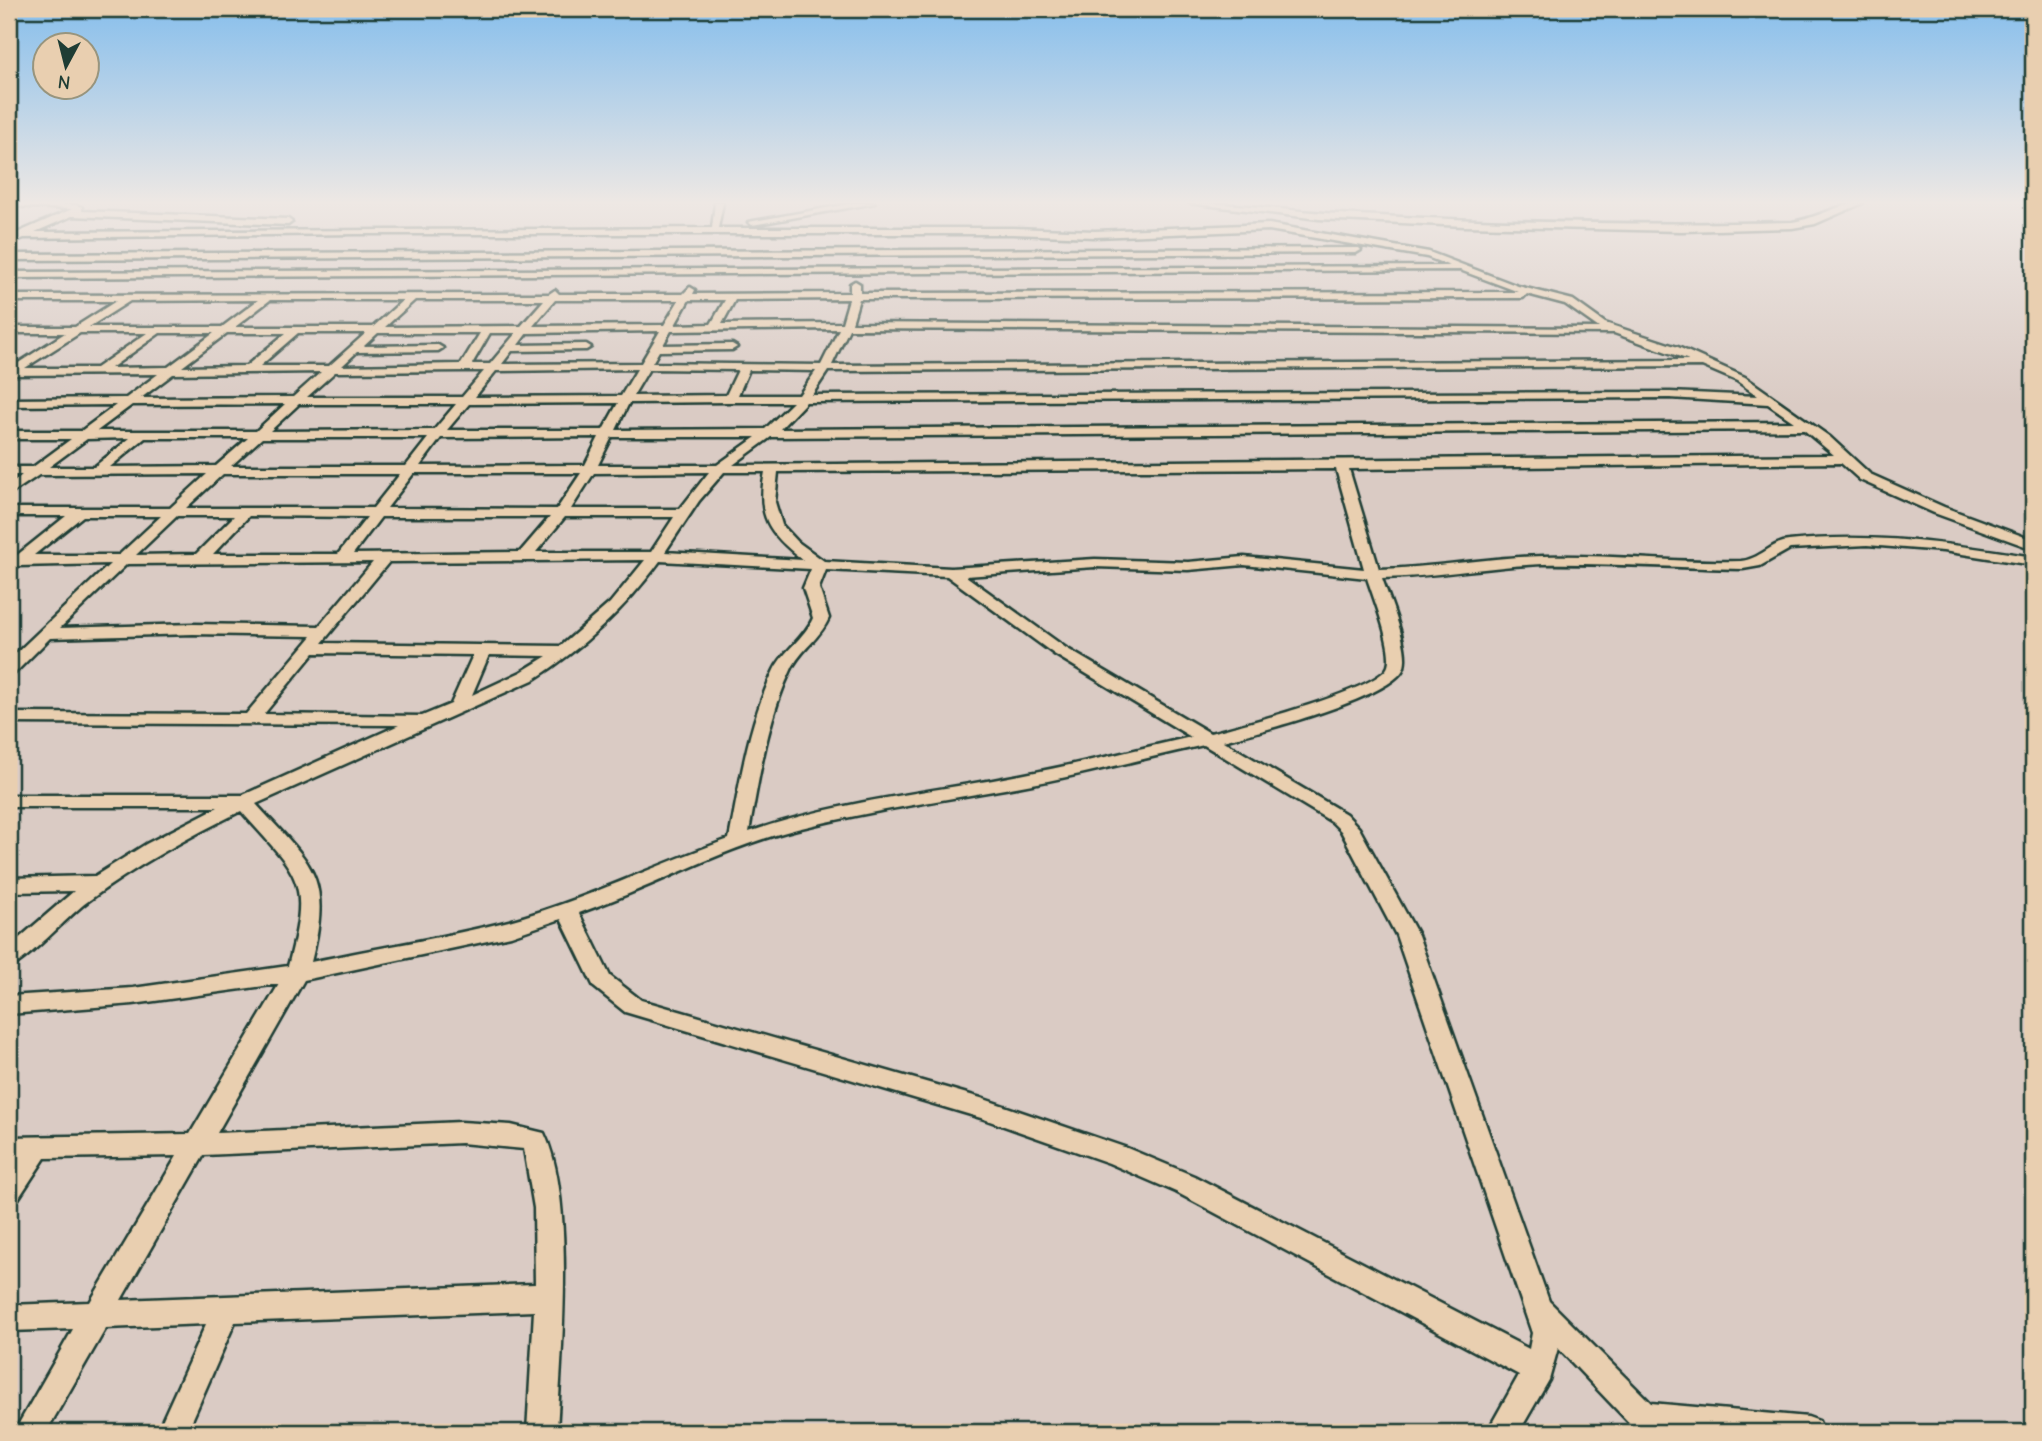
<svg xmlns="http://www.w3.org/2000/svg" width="2042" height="1441" viewBox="0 0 2042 1441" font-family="'Comic Neue',sans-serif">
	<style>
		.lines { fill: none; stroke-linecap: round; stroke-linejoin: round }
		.minor-casing { stroke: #1f3d34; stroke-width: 5 }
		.minor { fill: #e9cfb0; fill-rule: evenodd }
	</style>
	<rect width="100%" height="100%" fill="#dacbc4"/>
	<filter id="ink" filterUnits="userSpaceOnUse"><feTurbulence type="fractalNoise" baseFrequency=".0143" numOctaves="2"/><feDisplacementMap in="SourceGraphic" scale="14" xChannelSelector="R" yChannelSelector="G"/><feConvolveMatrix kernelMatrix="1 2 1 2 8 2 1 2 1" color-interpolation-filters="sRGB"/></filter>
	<g filter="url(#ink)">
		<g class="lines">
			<!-- minor casing -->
			<g class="minor-casing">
				<path id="minor" d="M 9,203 L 76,205 L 82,207 L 82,211 L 288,219 L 292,222 L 288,225 L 72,216 L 35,232 L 712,228 L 715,203 L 723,203 L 718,228 L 1013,228 L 1095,231 L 1269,224 L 1429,252 L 1518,286 L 1573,300 L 1605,323 L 1678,347 L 1745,377 L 1830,437 L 1870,474 L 1944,507 L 2033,540 L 2033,549 L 1934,513 L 1860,480 L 1841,463 L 1349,469 L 1379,569 C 1435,568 1489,557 1544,556 C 1609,554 1675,563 1741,561 C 1759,560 1772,542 1789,541 C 1872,532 1952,544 2033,557 L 2033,565 L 1943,551 L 1867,545 L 1790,549 L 1760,566 L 1743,569 C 1677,568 1610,563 1543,564 C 1489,566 1436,577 1382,578 C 1389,599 1410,647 1404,667 C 1396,697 1254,733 1223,741 L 1346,814 L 1359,828 L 1418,935 L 1549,1301 L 1651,1403 L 1808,1417 L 1819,1421 L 1823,1432 L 1638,1432 L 1558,1348 L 1549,1380 L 1519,1432 L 1487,1432 L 1519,1375 L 1176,1192 L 1109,1163 L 981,1118 L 625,1012 L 594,987 L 561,919 L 511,936 L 304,980 L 217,1133 L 461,1122 L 511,1125 L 544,1133 C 576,1198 561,1357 557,1432 L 527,1432 L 534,1311 L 235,1322 L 187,1432 L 157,1432 L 206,1324 L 106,1328 L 46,1432 L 14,1432 L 73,1329 L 9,1331 L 9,1305 L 90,1302 L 177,1156 L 45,1158 L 18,1199 L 9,1202 L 9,1170 L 17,1159 L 9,1159 L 9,1137 L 190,1134 L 279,984 L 133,1004 L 9,1014 L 9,996 L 133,988 L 288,966 C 312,877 298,876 241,811 C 187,838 135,866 87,902 C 69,915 24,964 9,968 L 9,947 L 74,891 L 9,892 L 9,878 L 95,876 L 146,844 L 218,807 L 9,807 L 9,795 L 243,795 L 399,725 L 9,723 L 9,713 L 246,714 L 312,636 L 193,634 L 50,638 L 15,673 L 9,674 L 9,660 L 110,564 L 17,566 L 9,564 L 9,556 L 16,556 L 66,516 L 9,516 L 9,508 L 170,508 L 207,474 L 39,475 L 9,495 L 9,485 L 22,475 L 9,475 L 9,467 L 33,467 L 71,439 L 9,439 L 9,431 L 81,431 L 116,405 L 9,406 L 9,399 L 126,398 L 158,374 L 9,375 L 9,369 L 65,333 L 9,333 L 9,327 L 75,327 L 116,301 L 9,301 L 9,295 L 549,294 L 555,290 L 559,294 L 683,294 L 690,287 L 695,290 L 693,294 L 850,293 L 850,284 L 855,281 L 860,284 L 860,293 L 1519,292 L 1460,270 L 9,278 L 9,272 L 1450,266 L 1427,257 L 1269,230 L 1095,237 L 1013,234 L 356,234 L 24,238 L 9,244 L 9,238 L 17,233 L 72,209 L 9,206 ZM 1527,294 L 1565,304 L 1599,328 L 852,323 L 859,299 L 1523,298 ZM 849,299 L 842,323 L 722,324 L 735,300 ZM 258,300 L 222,327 L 89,327 L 130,301 ZM 270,300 L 403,300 L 373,327 L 235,327 ZM 415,300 L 544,300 L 521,326 L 385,327 ZM 555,300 L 679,300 L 664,325 L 533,326 ZM 689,300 L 725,300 L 711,324 L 675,325 ZM 839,329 L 821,365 L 652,363 L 659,351 L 732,350 L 737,347 L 732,344 L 663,345 L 671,331 ZM 849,329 L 1614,333 L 1689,360 L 832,365 ZM 660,331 L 641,363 L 502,364 L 512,351 L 586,350 L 591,347 L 586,344 L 518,345 L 527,333 ZM 80,333 L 147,333 L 96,368 L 25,368 ZM 160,333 L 214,333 L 168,367 L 111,368 ZM 227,333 L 286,333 L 246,366 L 182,367 ZM 298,333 L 366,333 L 329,366 L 260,366 ZM 378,333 L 480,333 L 461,364 L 342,366 L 357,352 L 438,351 L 443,348 L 438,345 L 364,346 ZM 490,333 L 516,333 L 490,364 L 472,364 ZM 1702,366 L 1737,381 L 1758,396 L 1670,392 L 812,395 L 828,371 ZM 637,369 L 621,396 L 475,397 L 496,371 ZM 649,369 L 738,370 L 726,395 L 633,396 ZM 749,370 L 816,371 L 799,395 L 738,395 ZM 464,371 L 484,371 L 462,397 L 307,397 L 335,372 ZM 321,372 L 293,397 L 141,398 L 173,374 ZM 1670,398 L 1768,404 L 1794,422 L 780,429 L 806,402 ZM 730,402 L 793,402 L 765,429 L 616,430 L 629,403 ZM 618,403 L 603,430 L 447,430 L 469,404 ZM 285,404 L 256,431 L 97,431 L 132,405 ZM 299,404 L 456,404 L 434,430 L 270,431 ZM 1804,430 L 1834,455 L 733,465 L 771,437 ZM 599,437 L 585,465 L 420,466 L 441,438 ZM 612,437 L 756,437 L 717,465 L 598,465 ZM 130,438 L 94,467 L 49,467 L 87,439 ZM 145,438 L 248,438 L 216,466 L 110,467 ZM 262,438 L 428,438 L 406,466 L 231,466 ZM 1336,469 L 1364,569 L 1244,557 L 1188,562 L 1095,559 L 951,568 L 824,561 L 798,542 L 782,525 L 775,502 L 778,472 ZM 709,472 L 680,509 L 571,509 L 594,473 ZM 724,472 L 765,472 C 756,516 769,534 803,560 L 665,552 L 699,501 ZM 414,473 L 581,473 L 557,509 L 387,508 ZM 223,474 L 400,474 L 373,508 L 186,508 ZM 83,516 L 161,516 L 119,555 L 34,555 ZM 177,516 L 234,516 L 196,554 L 136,555 ZM 249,516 L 367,517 L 338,554 L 213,554 ZM 381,517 L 550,517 L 520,552 L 353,554 ZM 565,517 L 674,517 L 651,552 L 536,552 ZM 645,560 L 610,603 L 561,646 L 322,643 L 389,562 ZM 660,561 L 811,569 L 803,588 L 813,618 C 804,639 784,650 774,670 C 748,723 740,783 729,839 C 655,865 585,900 509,921 C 444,938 376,948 311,962 C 333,875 312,865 256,804 L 533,680 C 583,648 625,609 660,561 ZM 373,562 L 319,626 L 193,624 L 60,628 L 127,564 ZM 1244,565 L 1367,578 C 1373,597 1394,649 1388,666 C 1380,690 1238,726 1210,733 L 1066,648 L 966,576 L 1095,567 L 1188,570 ZM 826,570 L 947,576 L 1054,654 L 1191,737 C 1137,749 1084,763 1030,773 C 936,792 840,800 749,832 C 759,778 767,720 791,670 C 800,650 820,639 829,618 L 819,588 ZM 314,653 L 473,655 L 451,704 L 422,716 L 264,714 ZM 489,655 L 547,656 L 521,672 L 472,695 ZM 1204,745 L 1332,822 L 1341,831 L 1396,935 L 1532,1333 L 1529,1349 L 1194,1176 L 1127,1148 L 981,1098 L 641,1000 L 610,976 L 579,913 C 652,888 722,848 797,829 C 873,810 951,799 1027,785 C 1087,774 1145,758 1204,745 ZM 461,1143 L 524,1149 L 534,1208 L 535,1284 L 121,1300 L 204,1155 Z
					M 854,203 L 875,203 L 752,225 L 748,222 Z
					M 1189,203 C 1245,203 1302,213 1358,215 C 1503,222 1647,226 1792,222 C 1816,219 1839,203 1863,203 L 1815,224 L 1792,228 L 1681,231 L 1465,226 L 1319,219 Z
					M 1359,248 L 1361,250 L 1356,253 L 9,260 L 9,254 Z"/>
			</g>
			<!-- minor -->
			<use href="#minor" class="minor"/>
		</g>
	</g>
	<!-- sky -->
	<linearGradient id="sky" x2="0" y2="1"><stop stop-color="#86beec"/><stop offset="0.5" stop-color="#eee8e4"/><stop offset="1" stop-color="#eee8e4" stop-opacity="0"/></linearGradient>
	<rect width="2042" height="405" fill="url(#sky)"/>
	<!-- margin -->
	<rect width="2042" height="1441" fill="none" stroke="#e9cfb0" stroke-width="35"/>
	<rect x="18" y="18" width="2007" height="1406" fill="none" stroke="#1f3d34" stroke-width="2.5" filter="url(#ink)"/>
	<!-- north arrow -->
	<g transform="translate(66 66) rotate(187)"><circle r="33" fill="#e9cfb0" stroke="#98957e" stroke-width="2"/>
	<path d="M0-5L12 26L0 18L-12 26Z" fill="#1f3d34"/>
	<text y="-10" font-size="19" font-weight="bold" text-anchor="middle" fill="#1f3d34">N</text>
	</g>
</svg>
